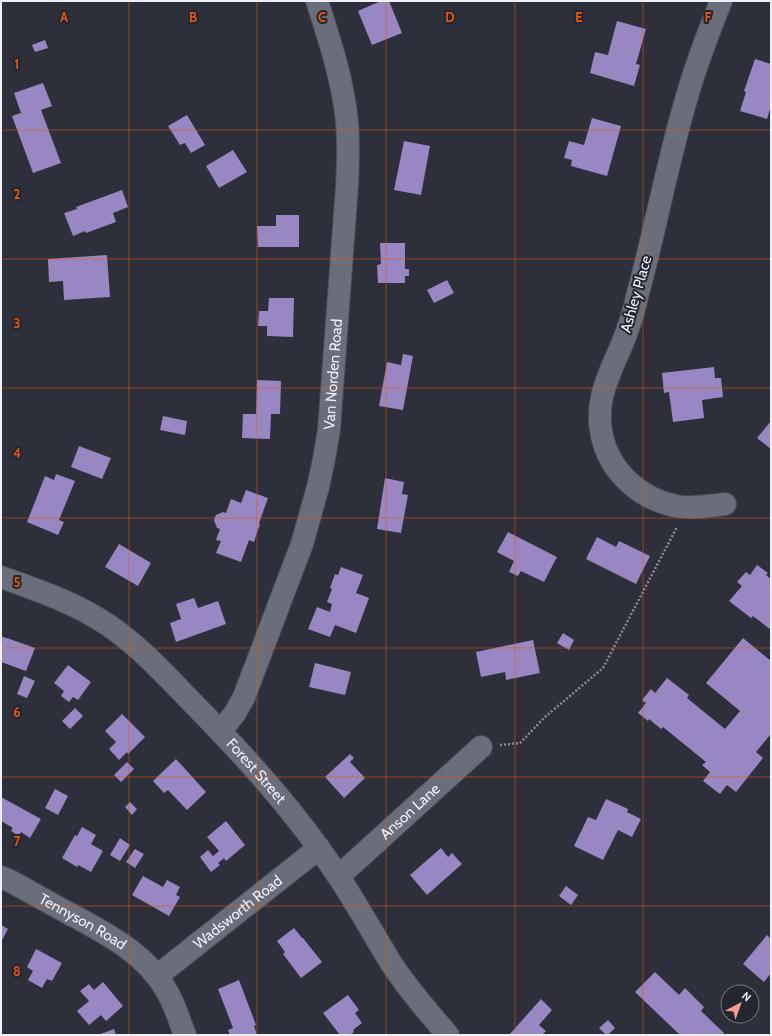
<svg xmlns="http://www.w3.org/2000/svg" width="772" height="1036" viewBox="0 0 772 1036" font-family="Cabin,sans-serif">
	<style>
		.building { fill: #9887c2 }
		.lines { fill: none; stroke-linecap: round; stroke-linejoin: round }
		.minor-casing { stroke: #494b55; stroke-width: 24 }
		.path { stroke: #898b95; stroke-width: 2.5; stroke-dasharray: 2 2; stroke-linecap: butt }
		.minor { stroke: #6a6d7a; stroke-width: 22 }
		.grid { fill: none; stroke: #e8590c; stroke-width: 1; stroke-opacity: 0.55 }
		.labels { text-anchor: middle; stroke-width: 4; stroke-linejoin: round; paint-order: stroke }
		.street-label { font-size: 15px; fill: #eef0f8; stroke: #232530 }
		.grid-label { font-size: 13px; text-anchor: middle; font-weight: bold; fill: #e8590c; stroke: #232530; stroke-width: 4; stroke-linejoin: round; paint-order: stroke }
	</style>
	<rect width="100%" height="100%" fill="#2d2f3b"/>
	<!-- building -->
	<path class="building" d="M 381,1 L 389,1 L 402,33 L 372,45 L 358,11 Z
		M 617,21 L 646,29 L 636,64 L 640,65 L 634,86 L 590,73 L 595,52 L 608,55 Z
		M 45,40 L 48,48 L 35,52 L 32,45 Z
		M 755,59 L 771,64 L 771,106 L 767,119 L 740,111 L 746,92 L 744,91 Z
		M 43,83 L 52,106 L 41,110 L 61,163 L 33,173 L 12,116 L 21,113 L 14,93 Z
		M 187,115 L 205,145 L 191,153 L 185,143 L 180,145 L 168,126 Z
		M 592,118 L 621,126 L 607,176 L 571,166 L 572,160 L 564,158 L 569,141 L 584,145 Z
		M 404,141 L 430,146 L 421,195 L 394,190 Z
		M 233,150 L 247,172 L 219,188 L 206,166 Z
		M 122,190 L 128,207 L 113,213 L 116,222 L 86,233 L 85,231 L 73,236 L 64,213 L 77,209 L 76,207 Z
		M 276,215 L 299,215 L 299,247 L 258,247 L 257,226 L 276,226 Z
		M 380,243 L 405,243 L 405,269 L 409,269 L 409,276 L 405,276 L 405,283 L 378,283 L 377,265 L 381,264 Z
		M 107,255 L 110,297 L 64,300 L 63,281 L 49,282 L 48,259 Z
		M 447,280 L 454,293 L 434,303 L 427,290 Z
		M 269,298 L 294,298 L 293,337 L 267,336 L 267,326 L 258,326 L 259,311 L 268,311 Z
		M 403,354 L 413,356 L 403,410 L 379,406 L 387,362 L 401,365 Z
		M 714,367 L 715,378 L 721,378 L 723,397 L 702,400 L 704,418 L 673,422 L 669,392 L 664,393 L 662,373 Z
		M 257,380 L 281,381 L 280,414 L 271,414 L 270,439 L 242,438 L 243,414 L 256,414 Z
		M 163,416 L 187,421 L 185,435 L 160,430 Z
		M 771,421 L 771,449 L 757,438 Z
		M 79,446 L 111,458 L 102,479 L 71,467 Z
		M 56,474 L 75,481 L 59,520 L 64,522 L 58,535 L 27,522 L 45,476 L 54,480 Z
		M 385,478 L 404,482 L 402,494 L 408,495 L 401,533 L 377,529 Z
		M 246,490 L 268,498 L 259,523 L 260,524 L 254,542 L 249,540 L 241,562 L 216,553 L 221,541 L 216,540 L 220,529 L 217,528 L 214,520 L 216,515 L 223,512 L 226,513 L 231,499 L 241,503 Z
		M 508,532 L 557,557 L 544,582 L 521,571 L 518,576 L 509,572 L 514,561 L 497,552 Z
		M 597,537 L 616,547 L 619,541 L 650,556 L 636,584 L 586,559 Z
		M 119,544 L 151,563 L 138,586 L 105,567 Z
		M 757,565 L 768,573 L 766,575 L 771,579 L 771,630 L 753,616 L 751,618 L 729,601 L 742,586 L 737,582 L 746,572 L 750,575 Z
		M 341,567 L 363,575 L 356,593 L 369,598 L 356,633 L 335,625 L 330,637 L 308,629 L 317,607 L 330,612 L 332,604 L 327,602 L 332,589 L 330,588 L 335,574 L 338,575 Z
		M 194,598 L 198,608 L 218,601 L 226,624 L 176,642 L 170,623 L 181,619 L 176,604 Z
		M 563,633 L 574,640 L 569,650 L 557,643 Z
		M 1,636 L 6,638 L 7,638 L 35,648 L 26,671 L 1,662 Z
		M 743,638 L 771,661 L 771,736 L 770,735 L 756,752 L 763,758 L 736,792 L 727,785 L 720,794 L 703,781 L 710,772 L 702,765 L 706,762 L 663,727 L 661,729 L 649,719 L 648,721 L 638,713 L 646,703 L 642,700 L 651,689 L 655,693 L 667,678 L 689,695 L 687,698 L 725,729 L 740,711 L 706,683 Z
		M 533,640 L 540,673 L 506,680 L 505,672 L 481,677 L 476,652 Z
		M 315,663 L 351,672 L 345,695 L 309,687 Z
		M 68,665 L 91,682 L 78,700 L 73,697 L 69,702 L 61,696 L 64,691 L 54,683 Z
		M 24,676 L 35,681 L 27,698 L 17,694 Z
		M 75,708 L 83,716 L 70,729 L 62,721 Z
		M 122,714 L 145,737 L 128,754 L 127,752 L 119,760 L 109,749 L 116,742 L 105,731 Z
		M 350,754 L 354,758 L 350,762 L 365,778 L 344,798 L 325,777 Z
		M 176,759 L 206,792 L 187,810 L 168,790 L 164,793 L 153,781 Z
		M 127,762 L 134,769 L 121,782 L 114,775 Z
		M 55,789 L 68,796 L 58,815 L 45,808 Z
		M 1,797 L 41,819 L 30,838 L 21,832 L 19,836 L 11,831 L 13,828 L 1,821 Z
		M 606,799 L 628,809 L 627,812 L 641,819 L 632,837 L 618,830 L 603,860 L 574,846 L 588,817 L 596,820 Z
		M 130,802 L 137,809 L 132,815 L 125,807 Z
		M 226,821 L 245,845 L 226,861 L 224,858 L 218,863 L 220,865 L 211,872 L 200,857 L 208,850 L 213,856 L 219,851 L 207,837 Z
		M 82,827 L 96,835 L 91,844 L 103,851 L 91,872 L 78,865 L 77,867 L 62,858 L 75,835 L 77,836 Z
		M 120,838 L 130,845 L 120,861 L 110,855 Z
		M 441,848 L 448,857 L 452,853 L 462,864 L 427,895 L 410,875 Z
		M 135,849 L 144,854 L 135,868 L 126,862 Z
		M 143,876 L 163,887 L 167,880 L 180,887 L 176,895 L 180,897 L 169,916 L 132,895 Z
		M 566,886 L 578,895 L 571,905 L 559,896 Z
		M 1,925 L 8,929 L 1,942 Z
		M 294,928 L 302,938 L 303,938 L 322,962 L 301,978 L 283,954 L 285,952 L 277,941 Z
		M 767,935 L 771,939 L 771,973 L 764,982 L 743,964 Z
		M 36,949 L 62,963 L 52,981 L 47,979 L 42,988 L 28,980 L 33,971 L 27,967 Z
		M 655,972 L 679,995 L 685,988 L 704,1007 L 701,1011 L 724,1033 L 722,1035 L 680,1035 L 635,992 Z
		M 239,980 L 256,1025 L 254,1026 L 257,1035 L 230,1035 L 228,1030 L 233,1028 L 218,989 Z
		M 103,982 L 123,1006 L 106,1021 L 101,1015 L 89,1025 L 77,1011 L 89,1001 L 80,991 L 89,984 L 94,990 Z
		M 348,995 L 359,1010 L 355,1013 L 362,1023 L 353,1030 L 354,1032 L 350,1035 L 340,1035 L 323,1013 Z
		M 541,999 L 552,1010 L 539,1025 L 546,1031 L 542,1035 L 509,1035 Z
		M 608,1020 L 615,1028 L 608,1035 L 606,1035 L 599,1028 Z
		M 114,1029 L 116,1035 L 98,1035 Z"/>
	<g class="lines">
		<!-- minor casing -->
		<g class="minor-casing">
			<g id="minor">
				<path d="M 721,1 C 709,31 697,62 688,93 C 668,159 656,227 638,293 C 635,307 631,321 626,334 C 613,369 593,397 602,436 C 610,472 640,499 676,506 C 692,509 708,506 725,504"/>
				<path id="s1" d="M 1,577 C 34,589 67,600 97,618 C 131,638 159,668 186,696 C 241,752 295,810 338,876 C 357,904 373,934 391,963 C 408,989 428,1012 448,1035"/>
				<path id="s2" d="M 221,731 L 235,713 L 244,697 L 302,544 L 318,487 L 324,459 L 329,430 L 347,186 C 348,165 349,144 347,122 C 343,81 330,41 317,1"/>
				<path id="s3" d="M 339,876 L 481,747"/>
				<path id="s4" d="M 1,877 L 10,881 C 31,892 51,904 72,915 C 107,934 146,954 166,990 C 175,1004 179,1020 185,1035"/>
				<path id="s5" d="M 157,976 L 319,848"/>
			</g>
		</g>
		<!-- path -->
		<path class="path" d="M 500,745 L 520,743 L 545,717 L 603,668 L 677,527"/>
		<!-- minor -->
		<use href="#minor" class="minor"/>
	</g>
	<!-- grid -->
	<path class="grid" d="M 129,1 L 129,1035M 257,1 L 257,1035M 386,1 L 386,1035M 515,1 L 515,1035M 643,1 L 643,1035M 1,130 L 771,130M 1,259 L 771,259M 1,388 L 771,388M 1,518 L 771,518M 1,648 L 771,648M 1,777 L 771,777M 1,906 L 771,906"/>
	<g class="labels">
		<!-- street labels -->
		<g class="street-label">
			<text transform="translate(636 294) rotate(-74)" y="5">Ashley Place</text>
			<text dy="5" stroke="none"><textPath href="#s2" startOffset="378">Van Norden Road</textPath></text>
			<text dy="5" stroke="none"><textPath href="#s1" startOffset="326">Forest Street</textPath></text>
			<text dy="5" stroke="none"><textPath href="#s3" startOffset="96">Anson Lane</textPath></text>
			<text dy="5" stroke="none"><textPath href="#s5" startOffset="103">Wadsworth Road</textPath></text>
			<text dy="5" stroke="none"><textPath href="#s4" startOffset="93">Tennyson Road</textPath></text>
		</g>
	</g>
	<g class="grid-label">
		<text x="64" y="22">A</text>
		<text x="193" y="22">B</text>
		<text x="322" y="22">C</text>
		<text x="450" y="22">D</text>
		<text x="579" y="22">E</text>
		<text x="708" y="22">F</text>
		<text x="17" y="69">1</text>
		<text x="17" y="199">2</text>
		<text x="17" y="328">3</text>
		<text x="17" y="458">4</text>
		<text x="17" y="587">5</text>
		<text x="17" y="717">6</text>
		<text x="17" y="846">7</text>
		<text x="17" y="976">8</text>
	</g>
	<!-- border -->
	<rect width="772" height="1036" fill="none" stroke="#eef0f8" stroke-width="4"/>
	<!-- north arrow -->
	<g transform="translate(740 1004) rotate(41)"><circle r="19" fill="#232530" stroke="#747680"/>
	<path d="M0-3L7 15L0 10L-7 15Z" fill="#f49d8b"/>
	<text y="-6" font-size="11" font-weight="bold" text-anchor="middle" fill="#eef0f8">N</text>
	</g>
</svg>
